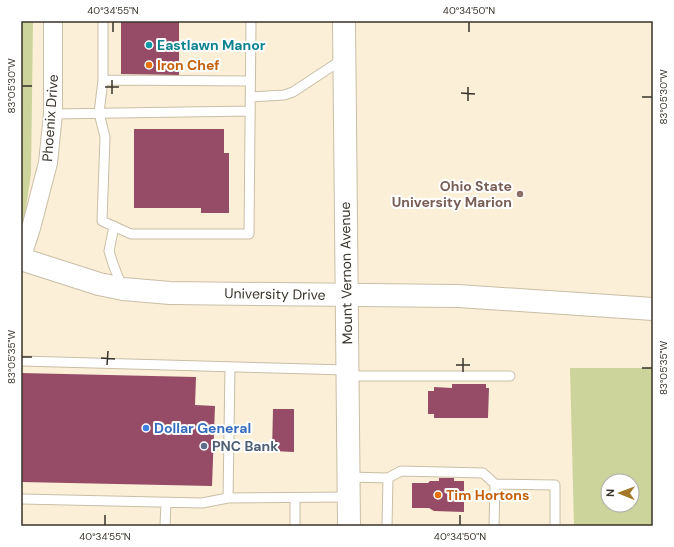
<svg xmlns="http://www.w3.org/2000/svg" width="674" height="547" viewBox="0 0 674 547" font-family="'DM Sans',sans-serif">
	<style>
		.green { fill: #ccd39b; fill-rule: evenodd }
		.building { fill: #964c66 }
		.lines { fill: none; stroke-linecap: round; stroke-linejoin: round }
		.lane-casing { stroke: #c9bea6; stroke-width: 11 }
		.street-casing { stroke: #c9bea6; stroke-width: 20 }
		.secondary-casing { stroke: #c9bea6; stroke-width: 24 }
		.primary-casing { stroke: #c9bea6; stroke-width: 24 }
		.lane { stroke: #fff; stroke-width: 9 }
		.street { stroke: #fff; stroke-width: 18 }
		.secondary { stroke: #fff; stroke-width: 22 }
		.primary { stroke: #fff; stroke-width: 22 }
		.ticks { fill: none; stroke: #38332a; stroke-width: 1.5 }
		.culture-dot { fill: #0f9aa8; stroke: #fff; stroke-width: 1.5 }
		.food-dot { fill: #e8710a; stroke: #fff; stroke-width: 1.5 }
		.education-dot { fill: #8d6e63; stroke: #fff; stroke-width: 1.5 }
		.shop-dot { fill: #3f7fe0; stroke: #fff; stroke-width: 1.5 }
		.service-dot { fill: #5c6f8a; stroke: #fff; stroke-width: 1.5 }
		.labels { text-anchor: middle; stroke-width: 4; stroke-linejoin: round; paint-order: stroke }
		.culture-label { font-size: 14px; font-weight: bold; fill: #0d838f; stroke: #fff; text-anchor: start }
		.food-label { font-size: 14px; font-weight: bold; fill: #c56008; stroke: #fff; text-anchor: start }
		.street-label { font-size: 14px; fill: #38332a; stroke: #fff }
		.education-label { font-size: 14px; font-weight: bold; fill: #785e54; stroke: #fff; text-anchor: end }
		.shop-label { font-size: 14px; font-weight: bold; fill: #366cbe; stroke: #fff; text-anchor: start }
		.service-label { font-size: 14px; font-weight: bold; fill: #4e5e75; stroke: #fff; text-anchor: start }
		.neatline { fill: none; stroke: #38332a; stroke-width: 1.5 }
		.ticks-label { font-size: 10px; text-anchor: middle; fill: #38332a }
	</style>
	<rect width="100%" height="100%" fill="#fbf0d7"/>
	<!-- green -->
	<path class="green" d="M 21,21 L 33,21 L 31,174 L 21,241 Z
		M 570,368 L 653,368 L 653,526 L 574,526 ZM 608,481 L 632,481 L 632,505 L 608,505 Z"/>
	<!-- building -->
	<path class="building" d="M 121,21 L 179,21 L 179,75 L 121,74 Z
		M 134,129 L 224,129 L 224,153 L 229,153 L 229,213 L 201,213 L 201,208 L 134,208 Z
		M 21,373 L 196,377 L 195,405 L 215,406 L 212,486 L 21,482 Z
		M 452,384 L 486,384 L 486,388 L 489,388 L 488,418 L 434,418 L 434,414 L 428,414 L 428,391 L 434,391 L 434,387 L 452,388 Z
		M 273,409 L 294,409 L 294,452 L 272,451 Z
		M 439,478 L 454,478 L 454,481 L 464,481 L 464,512 L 434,511 L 429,508 L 412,508 L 412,483 L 428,483 L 430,481 L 439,481 Z"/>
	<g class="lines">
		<!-- lane casing -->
		<g class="lane-casing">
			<path id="lane" d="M 103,21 L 103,80 L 250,81
				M 103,80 L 99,113 L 105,137 L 102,221 L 131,234 L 249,234 L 251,21
				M 250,97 L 284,95 L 293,92 L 343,59
				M 53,114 L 250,111
				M 114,226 L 109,251 L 113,264 L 122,287
				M 21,361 L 347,370
				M 347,376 L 510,376
				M 348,477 L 388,478 L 401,471 L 483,473 L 495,484 L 494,526
				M 495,484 L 555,485 L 555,526
				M 228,498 L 230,367
				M 295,498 L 295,526
				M 21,499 L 202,503 L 228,498 L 348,497
				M 165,526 L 166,502
				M 387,526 L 388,478"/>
		</g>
		<!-- street casing -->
		<g class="street-casing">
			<path id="street" d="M 21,259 L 31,228 L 48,163 L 53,114 L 53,21"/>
		</g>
		<!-- secondary casing -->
		<g class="secondary-casing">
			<path id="secondary" d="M 21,259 L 99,284 L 123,289 L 170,293 L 458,296 L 653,309"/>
		</g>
		<!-- primary casing -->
		<g class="primary-casing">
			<path id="primary" d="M 344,21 L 349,526"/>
		</g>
		<!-- lane -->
		<use href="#lane" class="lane"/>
		<!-- street -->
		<use href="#street" class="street"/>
		<!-- secondary -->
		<use href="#secondary" class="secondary"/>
		<!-- primary -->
		<use href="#primary" class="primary"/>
	</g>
	<!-- ticks -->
	<path class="ticks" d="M 113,32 L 113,22M 469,32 L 469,22M 22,86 L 32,86M 105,87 L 119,87M 461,93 L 475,94M 112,94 L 112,80M 642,97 L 652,97M 468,101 L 468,87M 22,357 L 32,357M 101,358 L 115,359M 107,365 L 108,351M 456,365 L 470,365M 642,368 L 652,368M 463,372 L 463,358M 105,525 L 105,515M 460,525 L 460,515"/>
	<!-- markers -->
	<circle class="culture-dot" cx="149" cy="45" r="4"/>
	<g class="food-dot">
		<circle cx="149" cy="65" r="4"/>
		<circle cx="438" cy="495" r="4"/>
	</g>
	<circle class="education-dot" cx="520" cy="194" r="4"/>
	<circle class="shop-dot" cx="146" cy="428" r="4"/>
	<circle class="service-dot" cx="204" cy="446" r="4"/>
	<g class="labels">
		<!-- culture labels -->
		<g class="culture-label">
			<text x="157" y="50">Eastlawn Manor</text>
		</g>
		<!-- food labels -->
		<g class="food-label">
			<text x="157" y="70">Iron Chef</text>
			<text x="446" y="500">Tim Hortons</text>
		</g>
		<!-- street labels -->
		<g class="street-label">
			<text transform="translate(50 118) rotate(-86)" y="5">Phoenix Drive</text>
			<text transform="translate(346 273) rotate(-91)" y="5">Mount Vernon Avenue</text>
			<text transform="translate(275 294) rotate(1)" y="5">University Drive</text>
		</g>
		<!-- education labels -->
		<g class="education-label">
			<text x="512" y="191">Ohio State<tspan x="512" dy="16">University Marion</tspan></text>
		</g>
		<!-- shop labels -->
		<g class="shop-label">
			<text x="154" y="433">Dollar General</text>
		</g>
		<!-- service labels -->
		<g class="service-label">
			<text x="212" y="451">PNC Bank</text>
		</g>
	</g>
	<!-- border -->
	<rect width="674" height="547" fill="none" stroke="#ffffff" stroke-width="44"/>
	<!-- north arrow -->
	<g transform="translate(620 493) rotate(271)"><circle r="19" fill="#ffffff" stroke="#afadaa"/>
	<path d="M0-3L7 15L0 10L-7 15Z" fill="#a37828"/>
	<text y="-6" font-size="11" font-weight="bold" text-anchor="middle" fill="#38332a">N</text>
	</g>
	<rect x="22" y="22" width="630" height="503" class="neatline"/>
	<g class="ticks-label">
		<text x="113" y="14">40°34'55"N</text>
		<text x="469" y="14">40°34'50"N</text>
		<text transform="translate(11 86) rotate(-90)" y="4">83°05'30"W</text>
		<text transform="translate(663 97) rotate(-90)" y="4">83°05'30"W</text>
		<text transform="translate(11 357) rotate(-90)" y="4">83°05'35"W</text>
		<text transform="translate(663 368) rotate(-90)" y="4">83°05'35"W</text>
		<text x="105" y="540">40°34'55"N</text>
		<text x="460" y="540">40°34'50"N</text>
	</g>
</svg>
